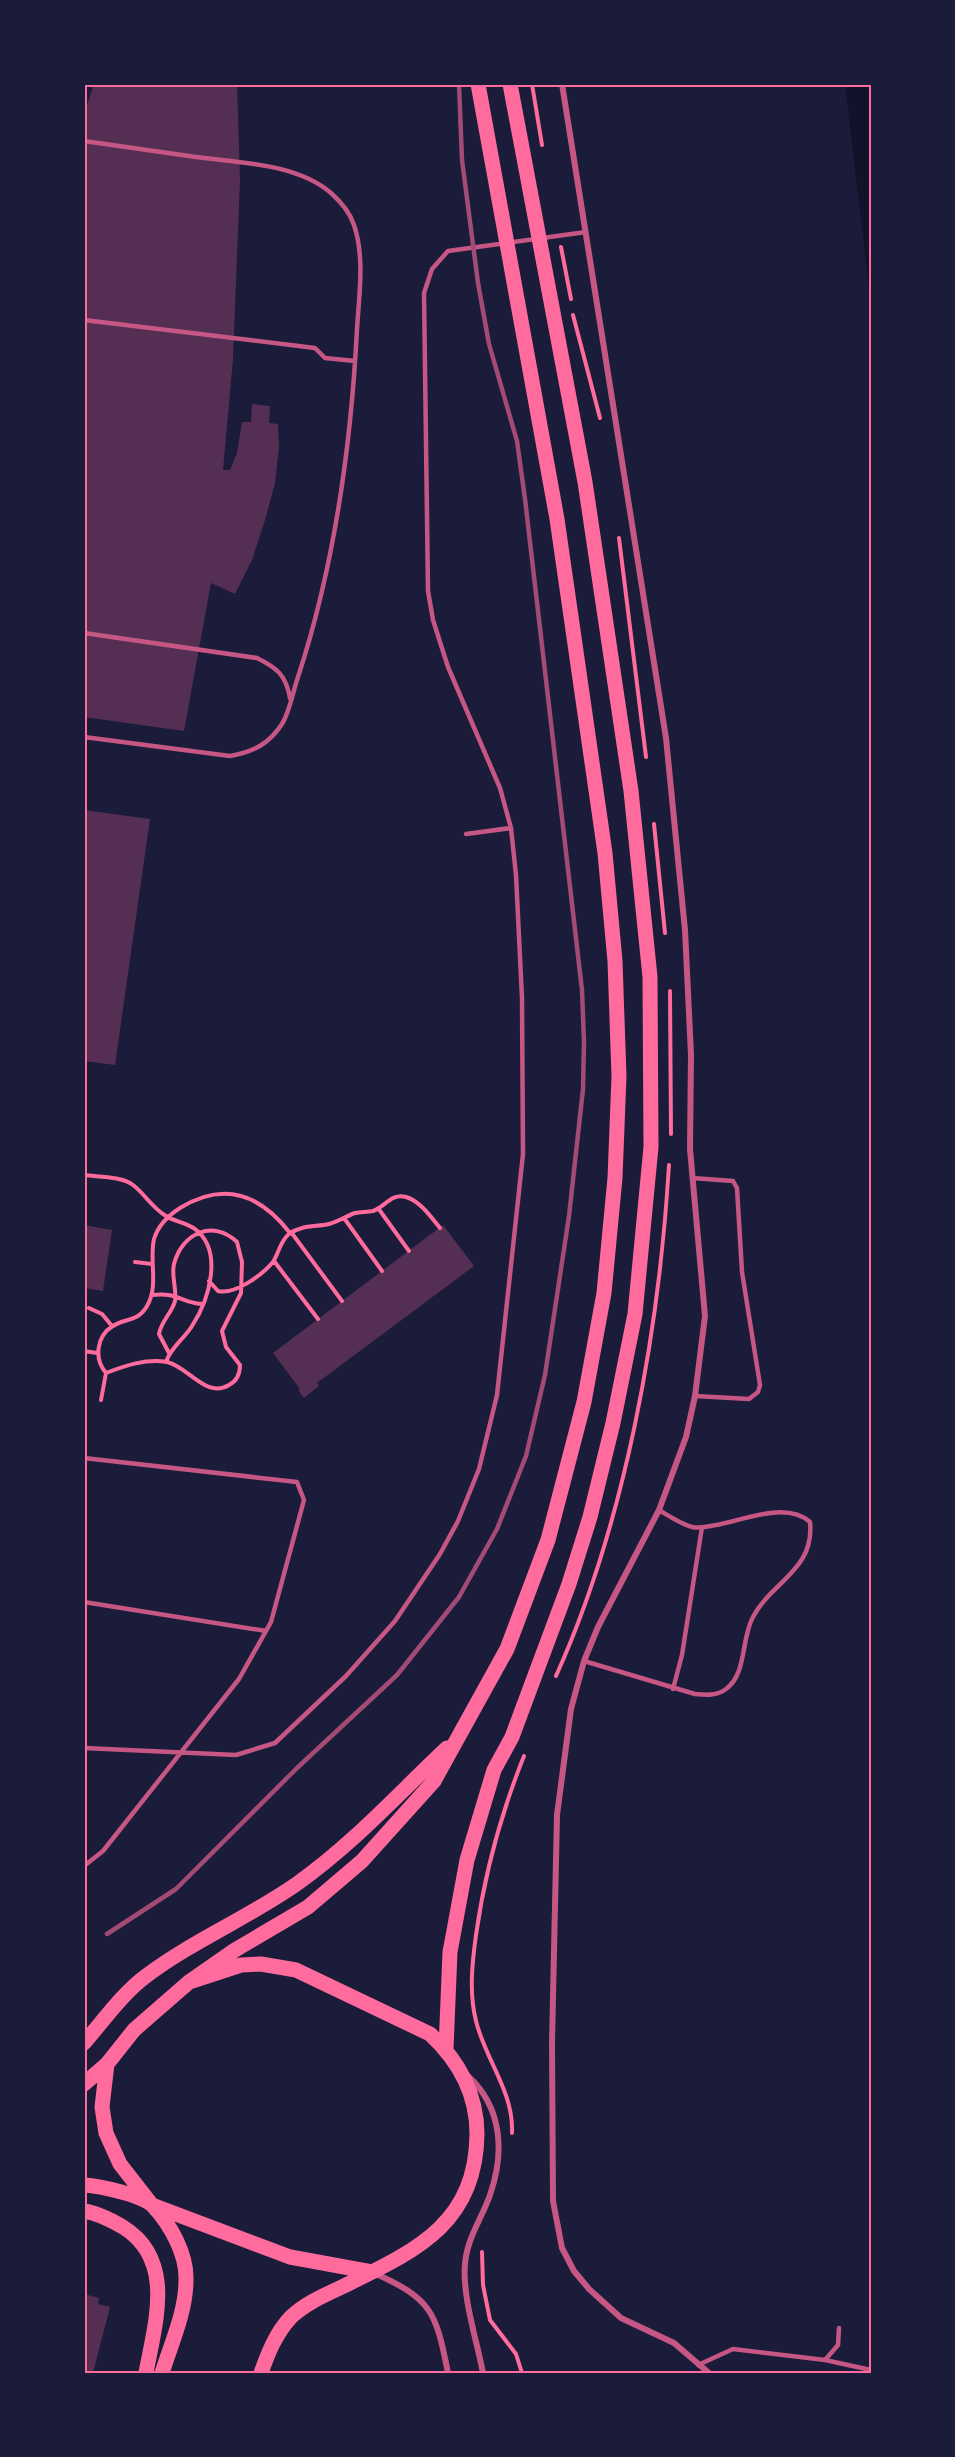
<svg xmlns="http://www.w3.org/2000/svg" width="955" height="2457" viewBox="0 0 955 2457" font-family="'Open Sans',sans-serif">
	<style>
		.water { fill: #12122b }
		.building { fill: #542f53 }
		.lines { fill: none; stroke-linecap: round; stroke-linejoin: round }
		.path { stroke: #ff6b9d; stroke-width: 4 }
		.service { stroke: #c65784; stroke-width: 4.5 }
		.minor { stroke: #c65784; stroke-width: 6 }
		.primary { stroke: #ff6b9d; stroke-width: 15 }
		.rail { stroke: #a44b75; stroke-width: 4.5 }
		.neatline { fill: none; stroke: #ff6b9d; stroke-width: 2 }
	</style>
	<rect width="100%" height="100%" fill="#1b1b3a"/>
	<!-- water -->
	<path class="water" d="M 845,84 L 871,84 L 871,304 Z"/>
	<!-- building -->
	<path class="building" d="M 94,84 L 237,84 L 240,180 L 233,359 L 223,470 L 230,470 L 237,453 L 242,422 L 251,422 L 252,404 L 270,406 L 269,423 L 278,424 L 279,447 L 275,483 L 266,517 L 252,560 L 235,594 L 211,583 L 184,731 L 84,717 L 84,114 Z
		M 84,810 L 150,819 L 115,1065 L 84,1061 Z
		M 84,1225 L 112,1230 L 103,1291 L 84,1288 Z
		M 443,1225 L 474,1266 L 317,1383 L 319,1386 L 304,1398 L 298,1390 L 300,1389 L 273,1353 Z
		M 84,2294 L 99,2298 L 98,2304 L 110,2307 L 93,2373 L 84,2373 Z"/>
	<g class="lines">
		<!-- path -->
		<path class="path" d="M 532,84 L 542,145
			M 561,247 L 571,299
			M 573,315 L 600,418
			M 619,538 L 646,757
			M 654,824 L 665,933
			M 670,991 L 671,1134
			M 84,1175 C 97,1177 122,1176 133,1185 C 145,1194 151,1207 166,1216 C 175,1222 186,1222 195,1229 C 224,1251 209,1300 192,1326 C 184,1339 171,1347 166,1362
			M 378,1208 L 409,1251
			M 344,1218 L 382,1271
			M 291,1232 L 342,1301
			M 274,1261 L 318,1319
			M 135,1262 L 152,1264
			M 209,1281 L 218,1291 C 235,1295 262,1275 273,1262 C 279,1253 280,1241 289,1234 C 301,1225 315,1227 329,1224 C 338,1222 346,1216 355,1213 C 361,1212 367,1212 373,1211 C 385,1207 391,1193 406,1197 C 420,1201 431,1217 440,1228
			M 152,1295 C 179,1292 179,1302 202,1304
			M 89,1308 L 102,1314 L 112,1326
			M 84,1351 L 97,1353
			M 169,1353 L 159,1334 C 161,1321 172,1313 175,1301 C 177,1289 171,1276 174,1264 C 182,1233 213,1219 237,1242 L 242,1262 L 241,1293 L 222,1331 L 226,1347 L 240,1365 C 240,1374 237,1381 229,1385 C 206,1399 189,1367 167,1362 C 147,1358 124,1366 106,1373 C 94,1359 96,1336 113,1326 C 125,1318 138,1322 147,1306 C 159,1286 149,1261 154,1239 C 158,1226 169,1215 180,1208 C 224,1181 260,1194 290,1233
			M 101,1400 L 106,1373
			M 556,1676 C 625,1523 659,1333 669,1165
			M 512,2133 C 514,2092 485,2059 476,2021 C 469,1993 472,1964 476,1935 C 485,1871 500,1816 524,1756
			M 482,2252 L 483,2285 L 490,2320 L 516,2354 L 522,2373"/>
		<!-- service -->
		<path class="service" d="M 84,141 C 121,146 159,152 196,157 C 239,163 296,163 331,193 C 340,201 350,213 354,225 C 365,257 359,296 357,329 C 351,447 335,564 298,677 C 293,691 290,711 282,724 C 269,744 253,752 230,756 L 84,737
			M 84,320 L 315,348 L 325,358 L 355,361
			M 84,633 L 257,658 C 277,668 286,675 290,698
			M 466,834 L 511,828
			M 692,1178 L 733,1181 L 737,1188 L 742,1272 L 760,1385 L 758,1392 L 749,1399 L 695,1396
			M 84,1458 L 297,1482 L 304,1500 L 271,1622 L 239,1679 L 103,1851 L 84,1866
			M 84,1602 L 266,1631
			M 584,1661 L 695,1694 C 706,1695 717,1696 726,1689 C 747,1674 741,1638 753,1617 C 771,1582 815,1570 810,1522 C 786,1501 744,1520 716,1525 C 709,1526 700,1529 692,1527 C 681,1524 669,1516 659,1510
			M 673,1689 L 682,1655 L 702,1527
			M 84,1748 L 236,1755 L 275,1743 L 346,1676 L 395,1621 L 440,1554 L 458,1521 L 479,1469 L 497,1395 L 523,1154 L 522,998 L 516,875 L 511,828 L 500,788 L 448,667 L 433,620 L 428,591 L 424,293 L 432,269 L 448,251 L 586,232
			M 825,2360 L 871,2370
			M 698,2365 L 733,2349 L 825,2360 L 838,2345 L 839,2328"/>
		<!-- minor -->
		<path class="minor" d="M 562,84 L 666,738 L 685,930 L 691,1055 L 690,1149 L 705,1316 L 695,1396 L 686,1437 L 659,1510 L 598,1627 L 584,1661 L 571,1709 L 557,1815 L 552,2043 L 553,2201 L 562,2248 L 574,2271 L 589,2289 L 621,2318 L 674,2343 L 709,2373
			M 468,2076 C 502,2107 505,2152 490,2195 C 482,2218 467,2238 465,2264 C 462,2296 477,2341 483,2373
			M 374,2273 C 432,2299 436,2312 448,2373"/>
		<!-- primary -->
		<path class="primary" d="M 189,1982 L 235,1950 L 308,1907 L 362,1861 L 434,1781 L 507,1649 L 548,1540 L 584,1402 L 604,1293 L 615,1178 L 619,1076 L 615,961 L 605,853 L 557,519 L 478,84
			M 84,2043 C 104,2020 122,1994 146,1976 C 194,1940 250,1917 298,1883 C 354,1843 398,1794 447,1748
			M 446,2049 L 450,1952 L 467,1860 L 494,1770 L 512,1737 L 569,1584 L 590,1517 L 613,1423 L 635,1314 L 651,1147 L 650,977 L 631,791 L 585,482 L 510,84
			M 84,2084 L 107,2064
			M 84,2185 C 99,2186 143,2195 153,2206 C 171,2225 187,2255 186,2280 C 186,2312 171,2344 162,2373
			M 84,2211 C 98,2213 111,2220 123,2227 C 176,2260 155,2323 146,2373
			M 261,2373 C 268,2353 276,2333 291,2317 C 308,2301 330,2293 350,2283 C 420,2249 476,2221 477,2134 C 477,2094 458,2060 430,2034 L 296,1970 L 261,1964 L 241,1965 L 189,1982 L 134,2030 L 107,2064 L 102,2107 L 106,2133 L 120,2164 L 152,2205 L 290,2257 L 372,2272"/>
		<!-- rail -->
		<path class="rail" d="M 107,1934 L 176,1889 L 297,1768 L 397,1675 L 459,1597 L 497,1529 L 526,1456 L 545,1375 L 569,1216 L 583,1089 L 584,1042 L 582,990 L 525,499 L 517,441 L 489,344 L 478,283 L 462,160 L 459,84"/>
	</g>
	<!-- border -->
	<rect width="955" height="2457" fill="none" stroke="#1b1b3a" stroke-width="171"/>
	<rect x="86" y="86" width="784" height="2286" class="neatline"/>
</svg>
